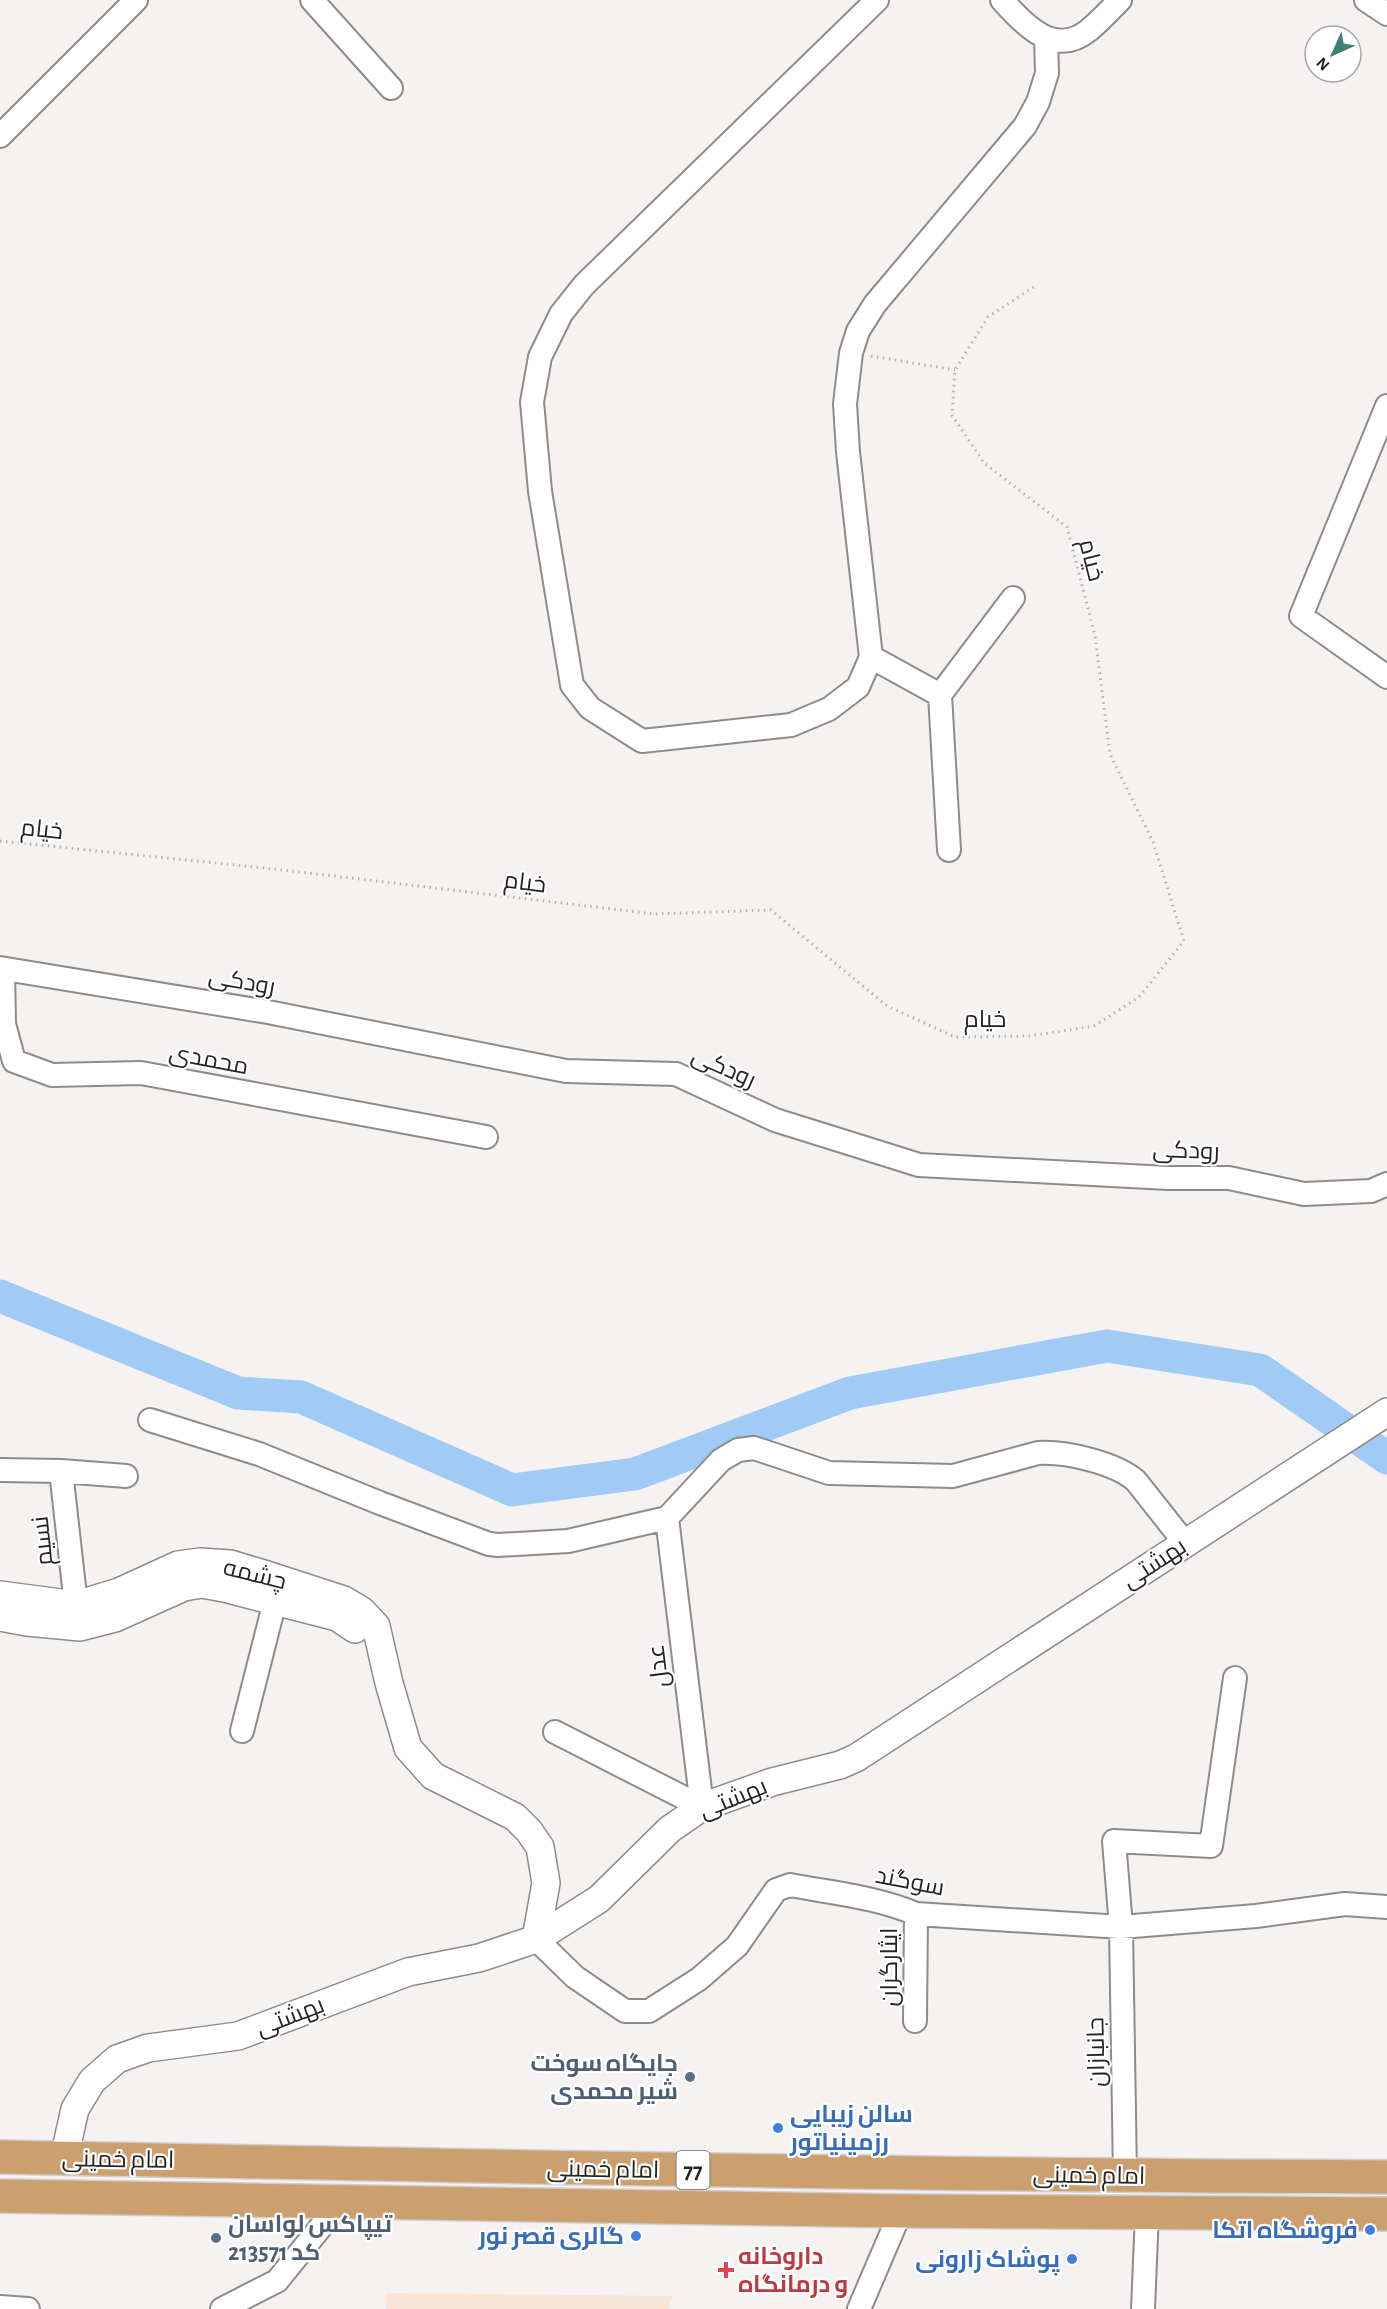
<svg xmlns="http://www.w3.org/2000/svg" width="1387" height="2309" viewBox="0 0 1387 2309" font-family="'Alegreya Sans',Cairo,sans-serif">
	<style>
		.medical { fill: #f8e5d5 }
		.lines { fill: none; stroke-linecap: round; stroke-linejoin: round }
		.river { stroke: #a1cbf7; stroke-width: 33 }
		.minor-casing { stroke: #8e8b89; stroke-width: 26 }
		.tertiary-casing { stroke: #8e8b89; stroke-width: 30 }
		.trunk-casing { stroke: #cfcfcf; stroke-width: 36 }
		.path { stroke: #b3b0af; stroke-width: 3; stroke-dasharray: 1.5 4.5; stroke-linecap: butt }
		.minor { stroke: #fff; stroke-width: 22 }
		.tertiary { stroke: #fff; stroke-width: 27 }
		.trunk { stroke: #cc9f6e; stroke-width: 33 }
		.service-dot { fill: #5c6f8a; stroke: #fff; stroke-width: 2 }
		.shop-dot { fill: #3f7fe0; stroke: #fff; stroke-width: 2 }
		.health-dot { fill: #e0444e; stroke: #fff; stroke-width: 2 }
		.labels { text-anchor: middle; stroke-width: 4.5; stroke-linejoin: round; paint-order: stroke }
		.shield { fill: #fff; stroke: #666665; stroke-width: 1.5 }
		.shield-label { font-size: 22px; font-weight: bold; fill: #252423 }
		.street-label { font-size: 24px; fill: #252423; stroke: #fff }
		.service-label { font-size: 24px; font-weight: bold; fill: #4e5e75; stroke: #fff; text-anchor: end }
		.shop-label { font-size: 24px; font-weight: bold; fill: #366cbe; stroke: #fff; text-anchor: end }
		.health-label { font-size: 24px; font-weight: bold; fill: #be3a42; stroke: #fff; text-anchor: start }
	</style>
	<rect width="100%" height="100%" fill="#f6f2f1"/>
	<!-- medical -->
	<path class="medical" d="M 387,2293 L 673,2296 L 668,2309 L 386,2309 Z"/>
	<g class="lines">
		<!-- river -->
		<path class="river" d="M 0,1296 L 238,1393 L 301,1397 L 512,1490 L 635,1474 L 850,1393 L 1107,1346 L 1260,1370 L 1387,1458"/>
		<!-- minor casing -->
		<g class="minor-casing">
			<path id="minor" d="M 312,0 L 391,88
				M 877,0 L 584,285 L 561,314 L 540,357 L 532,402 L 540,491 L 572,685 L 590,708 L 642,741 L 791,725 L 829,709 L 858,687 L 871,657 L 848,452 L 845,404 L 851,353 L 858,331 L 875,304 L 1025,126 L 1038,102 L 1047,73 L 1046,38
				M 1002,0 C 1024,25 1055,58 1089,30 C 1100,21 1110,10 1120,0
				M 1366,0 L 1387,14
				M 0,136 L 136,0
				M 1387,406 L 1301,616 L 1387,677
				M 871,657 L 940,695 L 949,850
				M 940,695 L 1013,598
				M 0,968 L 268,1012 L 566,1071 L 676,1074 L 775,1120 L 919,1165 L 1168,1178 L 1229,1178 L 1304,1194 L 1371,1191 L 1387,1184
				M 3,969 L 4,1024 L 14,1061 L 52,1075 L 141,1073 L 486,1137
				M 150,1420 L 259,1454 L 380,1503 L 489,1544 L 498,1545 L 568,1541 L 667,1518 L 721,1460 L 738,1450 L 754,1448 L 829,1473 L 953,1476 L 1038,1453 C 1065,1451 1116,1463 1136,1481 L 1185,1543
				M 0,1470 L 61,1471 L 126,1476
				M 61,1471 L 76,1605
				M 667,1518 L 702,1807
				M 242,1731 L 275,1601
				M 555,1732 L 702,1807
				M 536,1939 L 575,1977 L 625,2011 L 649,2011 L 699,1979 L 737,1946 L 776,1890 L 790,1885 C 832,1893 877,1897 916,1914 L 1121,1927 L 1256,1916 L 1345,1904 L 1387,1907
				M 915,2021 L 916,1914
				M 1125,2176 L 1121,1927 L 1114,1841 L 1211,1846 L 1235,1678
				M 0,2307 L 28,2309
				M 222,2309 L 277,2281 L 341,2202
				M 859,2309 L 901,2211
				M 1143,2309 L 1147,2213"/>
		</g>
		<!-- tertiary casing -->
		<g class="tertiary-casing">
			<path id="tertiary" d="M 0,1595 L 76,1605 L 119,1592 L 178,1565 L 200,1562 L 230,1564 L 267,1575 L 344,1600 L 362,1611 L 376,1626 L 389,1683 L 408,1748 L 433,1776 L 515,1817 L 529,1831 L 540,1847 L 546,1883 L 536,1939
				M 0,1617 L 27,1622 L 80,1627 L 115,1618 L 184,1587 L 202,1584 L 224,1588 L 337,1617 L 355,1629
				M 64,2158 L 75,2109 L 92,2081 L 117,2059 L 148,2048 L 238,2036 L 408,1972 L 479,1958 L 536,1939 L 599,1899 L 670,1829 L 702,1807 L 772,1782 L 840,1765 L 856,1758 L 1387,1412"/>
		</g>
		<!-- trunk casing -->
		<g class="trunk-casing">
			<path id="trunk" d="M 0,2157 C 462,2166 925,2175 1387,2177
				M 0,2196 L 901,2211 L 1387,2214"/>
		</g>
		<!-- path -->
		<path class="path" d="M 871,356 L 955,370
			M 0,841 L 275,869 L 654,914 L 771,910 L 887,1006 L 955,1037 L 1030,1036 L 1094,1026 L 1139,997 L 1184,941 L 1153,842 L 1110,754 L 1095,636 L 1067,527 L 984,463 L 952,415 L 955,370 L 988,317 L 1035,286"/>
		<!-- minor -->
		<use href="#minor" class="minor"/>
		<!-- tertiary -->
		<use href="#tertiary" class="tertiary"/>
		<!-- trunk -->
		<use href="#trunk" class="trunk"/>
	</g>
	<!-- markers -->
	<g class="service-dot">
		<circle cx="690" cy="2077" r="6"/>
		<circle cx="216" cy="2238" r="6"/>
	</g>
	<g class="shop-dot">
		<circle cx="778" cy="2128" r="6"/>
		<circle cx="1370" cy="2230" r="6"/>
		<circle cx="636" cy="2236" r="6"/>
		<circle cx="1072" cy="2259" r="6"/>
	</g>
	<path class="health-dot" d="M723 2261h6v6h6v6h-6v6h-6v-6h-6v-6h6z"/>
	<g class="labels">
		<!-- shield labels -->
		<rect class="shield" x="676.5" y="2151" width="33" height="38" rx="4.5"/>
		<g class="shield-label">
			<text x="693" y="2178">77</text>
		</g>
		<!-- street labels -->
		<g class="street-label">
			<text transform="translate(1092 560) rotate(76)" y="8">خیام</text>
			<text transform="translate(42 829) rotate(6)" y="8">خیام</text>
			<text transform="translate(525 882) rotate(7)" y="8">خیام</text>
			<text transform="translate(242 981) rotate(10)" y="8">رودکی</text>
			<text x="985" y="1027">خیام</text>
			<text transform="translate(209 1059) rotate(11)" y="8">محمدی</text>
			<text transform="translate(724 1067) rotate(24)" y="8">رودکی</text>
			<text transform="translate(1186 1150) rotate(2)" y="8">رودکی</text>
			<text transform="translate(42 1541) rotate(-96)" y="8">نسیم</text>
			<text transform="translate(1154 1563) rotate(-33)" y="8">بهشتی</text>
			<text transform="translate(255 1574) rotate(14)" y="8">چشمه</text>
			<text transform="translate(658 1666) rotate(-97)" y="8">عدل</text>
			<text transform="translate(733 1798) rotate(-22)" y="8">بهشتی</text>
			<text transform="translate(910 1881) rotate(11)" y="8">سوگند</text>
			<text transform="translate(889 1967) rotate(-90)" y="8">ایثارگران</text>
			<text transform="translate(290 2016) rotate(-21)" y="8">بهشتی</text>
			<text transform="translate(1096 2052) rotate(-91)" y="8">جانبازان</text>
			<text transform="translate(118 2159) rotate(1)" y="8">امام خمینی</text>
			<text transform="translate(603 2169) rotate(1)" y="8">امام خمینی</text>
			<text transform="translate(1089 2175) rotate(1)" y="8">امام خمینی</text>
		</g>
		<!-- service labels -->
		<g class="service-label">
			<text x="678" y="2071">جایگاه سوخت<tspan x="678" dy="28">شیر محمدی</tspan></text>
			<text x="228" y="2232" text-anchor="start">تیپاکس لواسان<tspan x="228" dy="28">کد 213571</tspan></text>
		</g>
		<!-- shop labels -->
		<g class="shop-label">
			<text x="790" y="2122" text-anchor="start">سالن زیبایی<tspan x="790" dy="28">رزمینیاتور</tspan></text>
			<text x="1358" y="2238">فروشگاه اتکا</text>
			<text x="624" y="2244">گالری قصر نور</text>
			<text x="1060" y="2267">پوشاک زارونی</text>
		</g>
		<!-- health labels -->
		<g class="health-label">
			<text x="738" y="2264">داروخانه<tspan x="738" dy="28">و درمانگاه</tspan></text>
		</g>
	</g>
	<!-- north arrow -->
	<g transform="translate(1333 54) rotate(225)"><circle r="28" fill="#ffffff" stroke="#a8a7a7" stroke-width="1.5"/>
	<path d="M0-4.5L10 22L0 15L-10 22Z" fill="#3e8276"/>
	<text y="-9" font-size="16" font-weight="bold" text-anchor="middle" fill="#252423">N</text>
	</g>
</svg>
